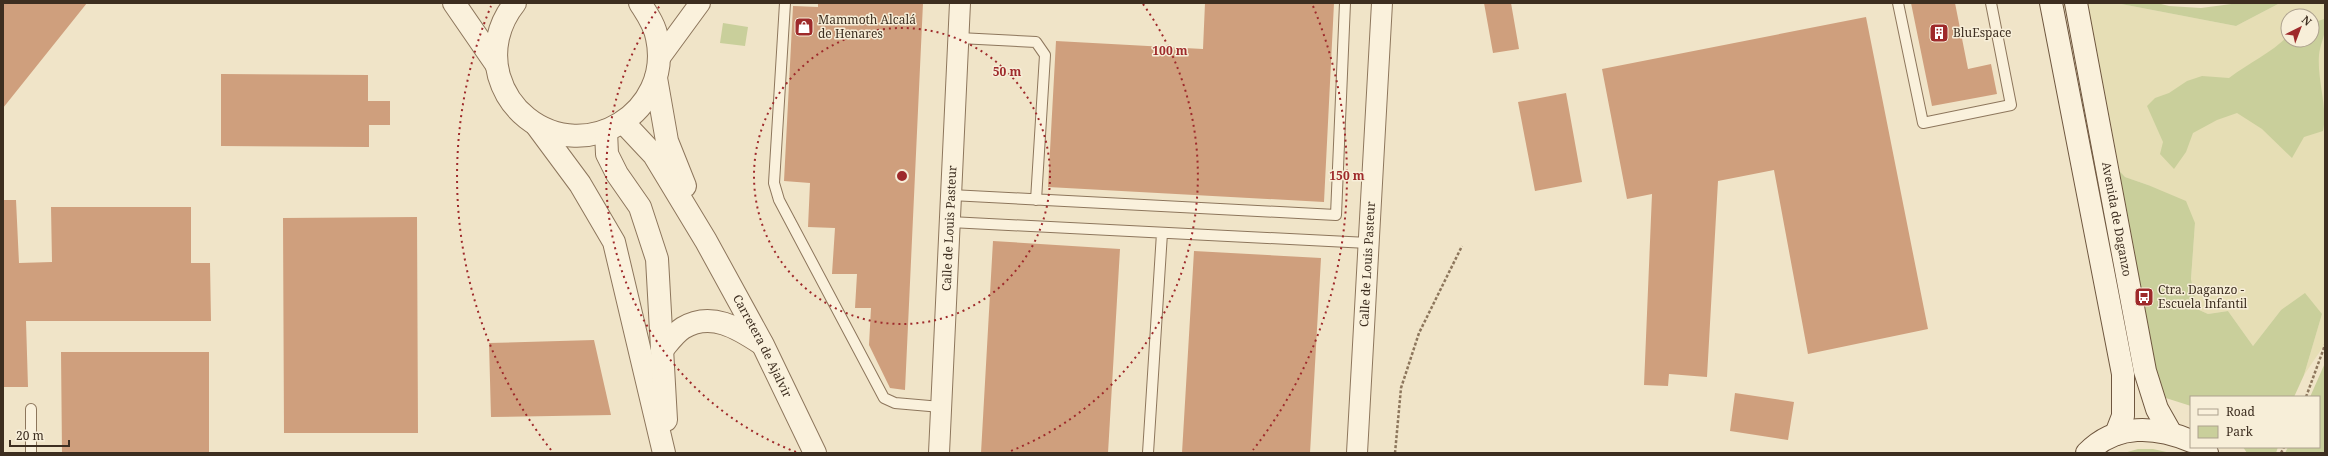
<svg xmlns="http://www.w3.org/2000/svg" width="2328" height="456" viewBox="0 0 2328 456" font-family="'Noto Serif',serif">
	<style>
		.farmland { fill: #e6deb5; fill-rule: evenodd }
		.green { fill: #c9cf9b }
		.building { fill: #cf9f7d }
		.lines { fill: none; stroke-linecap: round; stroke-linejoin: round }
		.service-casing { stroke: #8d765c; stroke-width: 12 }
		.minor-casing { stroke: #8d765c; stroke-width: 22 }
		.tertiary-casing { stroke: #8d765c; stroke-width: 24 }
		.secondary-casing { stroke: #6f573f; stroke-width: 24 }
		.path { stroke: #8d765c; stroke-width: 2.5; stroke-dasharray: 3 2; stroke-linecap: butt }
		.service { stroke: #faf1dc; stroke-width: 10 }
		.minor { stroke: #faf1dc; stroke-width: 20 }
		.tertiary { stroke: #faf1dc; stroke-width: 22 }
		.secondary { stroke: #faf1dc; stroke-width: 22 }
		.ring { fill: none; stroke: #9e2a2b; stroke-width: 2; stroke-dasharray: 2 4 }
		.labels { text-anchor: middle; stroke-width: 3; stroke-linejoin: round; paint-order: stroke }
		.poi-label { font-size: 12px; fill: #3d2e20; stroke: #f7eed8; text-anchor: start }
		.street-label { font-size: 12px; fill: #3d2e20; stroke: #f7eed8 }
		.centre { fill: #9e2a2b; stroke: #f7eed8; stroke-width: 2 }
		.ring-label { font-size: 12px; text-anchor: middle; font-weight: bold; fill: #9e2a2b; stroke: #f7eed8; stroke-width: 3; stroke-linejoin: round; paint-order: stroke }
	</style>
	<rect width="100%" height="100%" fill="#f0e4c8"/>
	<!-- farmland -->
	<path class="farmland" d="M 2075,3 L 2116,3 L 2236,26 L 2280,3 L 2325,3 L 2325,344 L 2304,375 L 2322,314 L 2281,310 L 2253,346 L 2228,311 L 2208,314 L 2197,309 L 2191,279 L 2195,223 L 2148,185 L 2125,177 L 2113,164 ZM 2288,16 L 2312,16 L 2312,40 L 2288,40 Z"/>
	<!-- green -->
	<path class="green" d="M 2064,3 L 2075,3 L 2113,164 L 2125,177 L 2148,185 L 2186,201 L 2195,223 L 2191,279 L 2197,309 L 2208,314 L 2228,311 L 2253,346 L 2281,310 L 2305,293 L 2322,314 L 2304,375 L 2294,397 L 2191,397 L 2191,406 L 2150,393 Z
		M 2116,3 L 2157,3 L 2169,6 L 2201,8 L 2239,3 L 2280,3 L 2236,26 Z
		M 2324,19 C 2328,32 2320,43 2319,55 C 2317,80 2328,107 2323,131 L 2304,137 L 2292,158 L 2262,129 L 2237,113 L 2217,120 L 2193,133 L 2186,152 L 2174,169 L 2160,154 L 2163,142 L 2147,106 L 2155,98 L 2169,93 L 2187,81 L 2202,76 L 2229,78 C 2249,63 2271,53 2288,36 L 2288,40 L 2312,40 L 2312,23 Z
		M 723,23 L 748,27 L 745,46 L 720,43 Z
		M 2325,363 L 2325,453 L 2285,453 L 2288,447 L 2319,447 L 2319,397 L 2310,397 Z
		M 2243,447 L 2278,447 L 2276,453 L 2247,453 Z
		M 2138,449 L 2153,449 L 2171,453 L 2124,453 Z"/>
	<!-- building -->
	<path class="building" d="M 3,3 L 87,3 L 3,108 Z
		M 818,3 L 923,3 L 905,390 L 890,388 L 869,345 L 871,308 L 855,308 L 857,274 L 832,274 L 835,228 L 808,227 L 810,183 L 784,181 L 793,6 L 818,7 Z
		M 1205,3 L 1334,3 L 1324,202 L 1048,187 L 1056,41 L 1203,49 Z
		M 1484,3 L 1511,3 L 1519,49 L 1493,53 Z
		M 1911,3 L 1955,3 L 1968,69 L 1991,64 L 1997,94 L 1932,106 Z
		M 1866,17 L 1928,329 L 1808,354 L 1774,170 L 1718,181 L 1707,377 L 1669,374 L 1668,386 L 1644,385 L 1652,194 L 1627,199 L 1602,69 Z
		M 221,74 L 368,75 L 368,101 L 390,101 L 390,125 L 369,125 L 369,147 L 221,146 Z
		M 1566,93 L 1582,182 L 1535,191 L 1518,102 Z
		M 3,200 L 16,200 L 19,263 L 52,262 L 51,207 L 191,207 L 191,263 L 210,263 L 211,321 L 26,321 L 28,387 L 3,387 Z
		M 417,217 L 418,433 L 284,433 L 283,218 Z
		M 993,241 L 1120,249 L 1108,453 L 981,453 Z
		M 1194,251 L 1321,258 L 1310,453 L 1182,453 Z
		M 594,340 L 611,415 L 491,417 L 489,343 Z
		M 61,352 L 209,352 L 209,453 L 62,453 Z
		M 1735,393 L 1794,402 L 1788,440 L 1730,431 Z"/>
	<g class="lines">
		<!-- service casing -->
		<g class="service-casing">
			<path id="service" d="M 785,3 L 774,183 L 779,200 L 884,398 L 895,403 L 941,407
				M 1898,3 L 1923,123 L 2011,105 L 1991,3
				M 959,38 L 1036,42 L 1045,55 L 1036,200
				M 951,195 L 1336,215 L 1345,3
				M 950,222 L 1368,243
				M 31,409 L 31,453
				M 1148,453 L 1162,233"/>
		</g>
		<!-- minor casing -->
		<g class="minor-casing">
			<g id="minor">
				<path d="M 659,59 L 700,3"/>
				<path id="s1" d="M 939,453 L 960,3"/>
				<path id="s2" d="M 1357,453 L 1382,3"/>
			</g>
		</g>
		<!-- tertiary casing -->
		<g class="tertiary-casing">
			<g id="tertiary">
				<path d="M 454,3 L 496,64"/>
				<path d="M 515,3 C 498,24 492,51 499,76 C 504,93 513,107 527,118 C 586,165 673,112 657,38 C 655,25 647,14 640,3"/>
				<path d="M 656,78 L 667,141 L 685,186"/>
				<path id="s3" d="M 623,122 L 654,155 L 706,241 L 763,345 L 815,453"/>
				<path d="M 537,126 L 580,184 L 614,242 L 664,453"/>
				<path d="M 606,131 L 607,154 L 617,174 L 640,207 L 657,259 L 666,420"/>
				<path d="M 662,350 C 668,343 675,333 683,328 C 711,311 738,328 762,344"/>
			</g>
		</g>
		<!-- secondary casing -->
		<g class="secondary-casing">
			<g id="secondary">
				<path d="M 2051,3 L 2123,374 L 2123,416 L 2116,434"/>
				<path id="s4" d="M 2076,3 L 2145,371 L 2157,409 L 2170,432"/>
				<path d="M 2201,447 L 2207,453"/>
				<path d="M 2087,453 C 2116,423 2156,426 2191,441"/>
			</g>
		</g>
		<!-- path -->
		<path class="path" d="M 2306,397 L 2325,345
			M 1395,453 L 1401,388 L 1419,333 L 1462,246
			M 2281,453 L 2284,447"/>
		<!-- service -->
		<use href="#service" class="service"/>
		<!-- minor -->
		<use href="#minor" class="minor"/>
		<!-- tertiary -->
		<use href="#tertiary" class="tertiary"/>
		<!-- secondary -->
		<use href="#secondary" class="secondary"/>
	</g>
	<!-- distance rings -->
	<g class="ring">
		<circle cx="902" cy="176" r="148"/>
		<path d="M796 452A296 296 0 0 1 661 4M1143 4A296 296 0 0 1 1008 452"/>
		<path d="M551 450A445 445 0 0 1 491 6M1313 6A445 445 0 0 1 1253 450"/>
	</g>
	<!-- icons -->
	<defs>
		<g id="shop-square" transform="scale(1)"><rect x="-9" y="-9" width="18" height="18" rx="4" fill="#9e2a2b" stroke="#f7eed8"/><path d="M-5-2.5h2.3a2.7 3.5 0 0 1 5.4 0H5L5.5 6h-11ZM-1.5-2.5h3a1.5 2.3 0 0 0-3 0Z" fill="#fff"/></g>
		<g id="building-square" transform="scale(1)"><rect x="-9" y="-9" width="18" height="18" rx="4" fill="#9e2a2b" stroke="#f7eed8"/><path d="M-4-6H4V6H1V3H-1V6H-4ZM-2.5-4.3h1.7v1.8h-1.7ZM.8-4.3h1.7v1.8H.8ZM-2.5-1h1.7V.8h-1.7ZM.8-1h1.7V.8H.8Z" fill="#fff"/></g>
		<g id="bus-square" transform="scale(1)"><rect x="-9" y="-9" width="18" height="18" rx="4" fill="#9e2a2b" stroke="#f7eed8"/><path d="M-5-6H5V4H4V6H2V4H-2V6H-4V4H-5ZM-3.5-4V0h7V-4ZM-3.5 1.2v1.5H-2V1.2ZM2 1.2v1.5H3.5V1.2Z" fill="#fff"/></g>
	</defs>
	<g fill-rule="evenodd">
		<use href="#shop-square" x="804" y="27"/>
		<use href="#building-square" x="1939" y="33"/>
		<use href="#bus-square" x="2144" y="297"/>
	</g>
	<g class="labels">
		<!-- poi labels -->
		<g class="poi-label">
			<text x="818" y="24">Mammoth Alcalá<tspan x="818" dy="14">de Henares</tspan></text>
			<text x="1953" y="37">BluEspace</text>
			<text x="2158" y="294">Ctra. Daganzo -<tspan x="2158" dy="14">Escuela Infantil</tspan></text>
		</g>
		<!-- street labels -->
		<g class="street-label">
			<text dy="4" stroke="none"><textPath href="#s4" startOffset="220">Avenida de Daganzo</textPath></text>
			<text dy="4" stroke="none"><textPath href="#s1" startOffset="225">Calle de Louis Pasteur</textPath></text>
			<text dy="4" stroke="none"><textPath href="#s2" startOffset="189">Calle de Louis Pasteur</textPath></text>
			<text dy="4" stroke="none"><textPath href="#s3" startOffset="265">Carretera de Ajalvir</textPath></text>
		</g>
	</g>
	<circle cx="902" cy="176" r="6" class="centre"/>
	<g class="ring-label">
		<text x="1170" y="55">100 m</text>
		<text x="1007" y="76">50 m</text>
		<text x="1347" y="180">150 m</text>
	</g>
	<!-- border -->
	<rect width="2328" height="456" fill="none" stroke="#3d2e20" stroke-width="8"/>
	<!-- legend -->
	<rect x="2190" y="396" width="130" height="52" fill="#f7eed8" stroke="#ada18e"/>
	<rect x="2198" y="409" width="20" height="6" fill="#faf1dc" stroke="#ada18e"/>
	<text x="2226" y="416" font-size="12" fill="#3d2e20">Road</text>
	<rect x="2198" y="426" width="20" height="12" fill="#c9cf9b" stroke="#ada18e"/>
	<text x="2226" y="436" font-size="12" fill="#3d2e20">Park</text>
	<!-- north arrow -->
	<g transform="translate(2300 28) rotate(42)"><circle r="19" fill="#f7eed8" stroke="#ada18e"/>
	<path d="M0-3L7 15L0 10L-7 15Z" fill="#9e2a2b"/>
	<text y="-6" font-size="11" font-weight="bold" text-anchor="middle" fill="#3d2e20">N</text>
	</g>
	<!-- scale -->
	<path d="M10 440v6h59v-6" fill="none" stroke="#3d2e20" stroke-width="2"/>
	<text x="16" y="440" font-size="12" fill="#3d2e20" stroke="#f7eed8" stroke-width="3" paint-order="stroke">20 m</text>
</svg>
